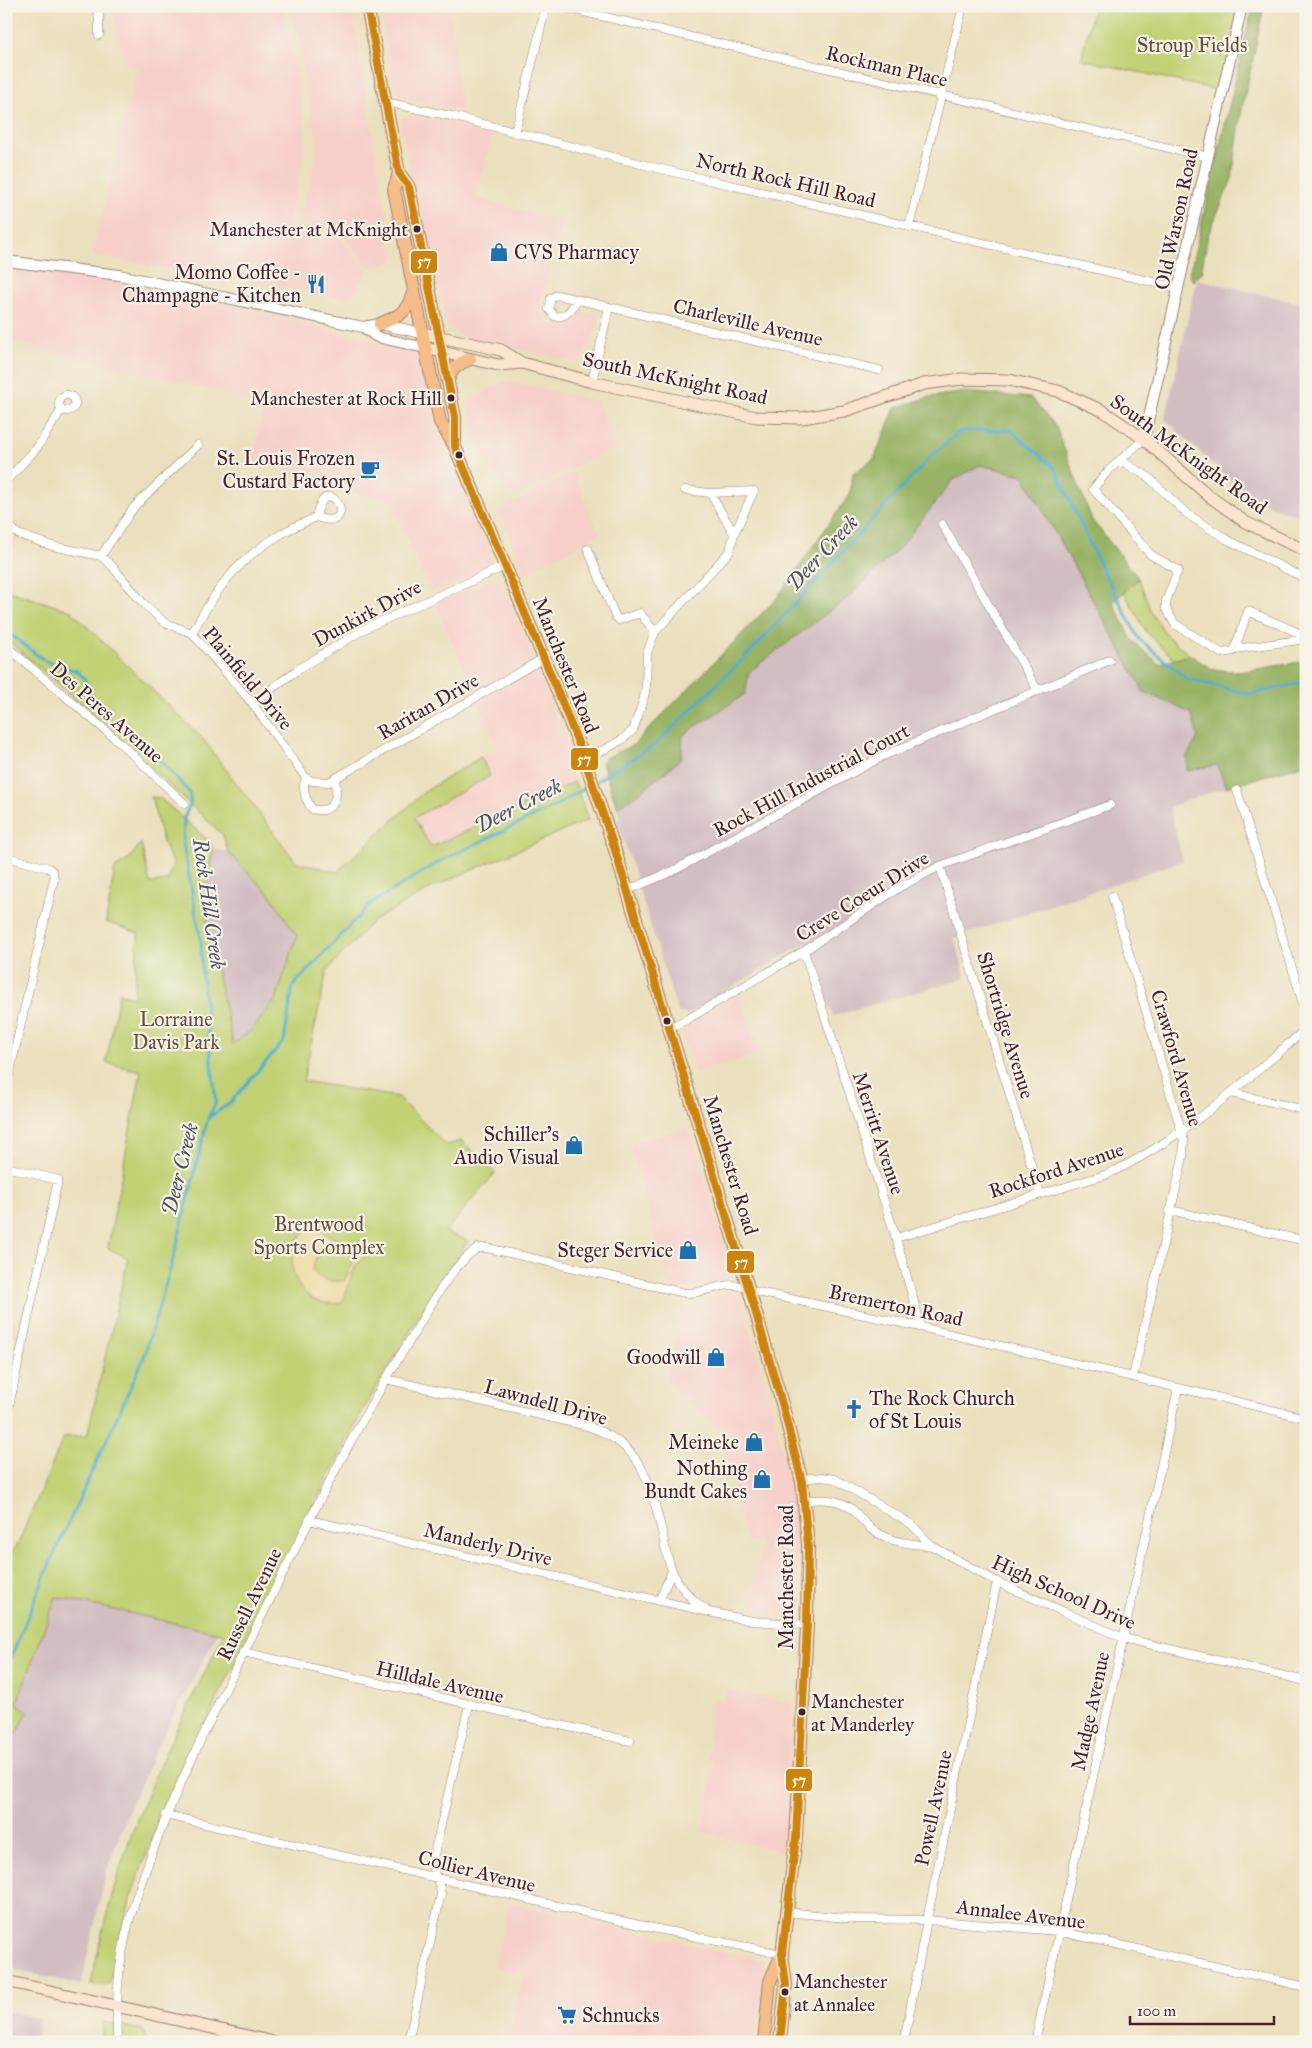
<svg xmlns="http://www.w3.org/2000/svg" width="1312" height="2048" viewBox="0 0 1312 2048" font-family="'IM FELL Great Primer',serif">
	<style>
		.built { fill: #f7d0ca }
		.industrial { fill: #d2bec2 }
		.green { fill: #c1d173; stroke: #86784f }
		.forest { fill: #98b365; stroke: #716948 }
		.sand { fill: #eeda9e; stroke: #9c7c64; fill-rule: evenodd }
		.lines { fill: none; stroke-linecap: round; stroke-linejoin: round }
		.stream { stroke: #4fadce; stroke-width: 3 }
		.minor-casing { stroke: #9a8074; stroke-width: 9 }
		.tertiary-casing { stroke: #9a8074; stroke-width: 12 }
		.secondary-casing { stroke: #9a8074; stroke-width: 13 }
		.primary-casing { stroke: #9a8074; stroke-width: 14 }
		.minor { stroke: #fff; stroke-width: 8 }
		.tertiary { stroke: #fff; stroke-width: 10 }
		.secondary { stroke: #fce5cf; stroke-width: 11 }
		.primary { stroke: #f7bd88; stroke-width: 12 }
		.bus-1-casing { stroke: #f7f3e8; stroke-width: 11 }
		.bus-1 { stroke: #cc840b; stroke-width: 8 }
		.bus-dot { fill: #4a1f2b; stroke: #f7f3e8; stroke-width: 2 }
		.labels { text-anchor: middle; stroke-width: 4.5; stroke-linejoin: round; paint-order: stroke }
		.bus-label { font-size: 19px; fill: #4a1f2b; stroke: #f7f3e8; text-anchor: end }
		.park-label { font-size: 20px; fill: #684c3d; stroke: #f7f3e8 }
		.street-label { font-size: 20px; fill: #4a1f2b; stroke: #f7f3e8 }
		.poi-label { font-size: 20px; fill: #4a1f2b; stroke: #f7f3e8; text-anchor: end }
		.water-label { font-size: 21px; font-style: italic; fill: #4c5164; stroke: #f7f3e8 }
		.line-badge { stroke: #f7f3e8; stroke-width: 2 }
		.badge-label { font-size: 14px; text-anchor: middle; font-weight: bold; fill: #fff }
	</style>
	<rect width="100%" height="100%" fill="#f7f3e8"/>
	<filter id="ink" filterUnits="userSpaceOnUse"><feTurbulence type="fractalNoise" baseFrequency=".02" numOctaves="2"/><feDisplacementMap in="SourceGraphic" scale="10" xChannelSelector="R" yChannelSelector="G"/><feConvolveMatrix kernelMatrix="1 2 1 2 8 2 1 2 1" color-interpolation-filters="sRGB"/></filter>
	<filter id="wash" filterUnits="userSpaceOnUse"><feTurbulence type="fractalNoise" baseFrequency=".0096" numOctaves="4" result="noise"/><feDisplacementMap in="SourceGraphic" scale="20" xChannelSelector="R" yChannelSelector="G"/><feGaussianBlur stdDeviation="1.12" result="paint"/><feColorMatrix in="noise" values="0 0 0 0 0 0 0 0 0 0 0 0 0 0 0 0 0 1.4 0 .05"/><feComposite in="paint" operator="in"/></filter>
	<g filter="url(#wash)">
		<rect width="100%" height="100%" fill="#ebe0bd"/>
		<!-- built -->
		<path class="built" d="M 111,6 L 282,6 L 306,128 L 306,146 L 287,229 L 322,238 L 333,230 L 368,270 L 351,299 L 92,256 L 137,68 L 124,63 Z
			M 332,6 L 351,6 L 394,260 L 370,269 L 332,224 L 323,231 L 299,224 L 318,147 L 293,13 Z
			M 379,6 L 449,6 L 461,111 L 399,95 L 395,90 Z
			M 423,116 L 492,134 L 477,199 L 563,221 L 541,303 L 541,312 L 544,318 L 549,323 L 561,326 L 566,325 L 580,313 L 598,313 L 599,322 L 596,332 L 579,363 L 463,337 L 447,325 L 401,125 L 400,120 L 404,117 Z
			M 17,270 L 145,286 L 286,318 L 416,353 L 422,359 L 442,447 L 492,558 L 491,564 L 487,569 L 430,593 L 392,501 L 350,492 L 338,480 L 252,460 L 265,403 L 6,340 L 6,326 Z
			M 505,381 L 598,401 L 616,449 L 580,464 L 514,496 L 495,474 L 482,450 L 474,432 L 467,403 Z
			M 573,471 L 600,535 L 525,573 L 498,511 Z
			M 494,578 L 501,583 L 532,653 L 531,658 L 528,662 L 474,692 L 435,603 Z
			M 535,672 L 539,673 L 576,771 L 572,773 L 575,782 L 431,847 L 414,818 L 489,776 L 481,757 L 498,748 L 478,702 L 529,673 Z
			M 741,993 L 758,1055 L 694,1073 L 683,1038 L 685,1029 Z
			M 689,1127 L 733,1274 L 728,1279 L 690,1290 L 669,1286 L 630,1144 Z
			M 737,1290 L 739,1293 L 771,1403 L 795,1501 L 798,1545 L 797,1600 L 795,1611 L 791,1614 L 753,1612 L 761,1543 L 749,1542 L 744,1536 L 721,1430 L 666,1379 L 684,1309 L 730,1291 Z
			M 726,1690 L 792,1704 L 788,1796 L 783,1851 L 703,1833 L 714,1761 L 708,1760 L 712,1699 L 723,1700 Z
			M 509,1902 L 765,1961 L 761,2009 L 755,2042 L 508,2042 L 524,1974 L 494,1967 Z"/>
		<!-- industrial -->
		<path class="industrial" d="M 1197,279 L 1306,305 L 1306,517 L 1275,508 L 1240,490 L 1165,419 Z
			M 980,465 L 1023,475 L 1144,692 L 1191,713 L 1198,737 L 1187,756 L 1217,765 L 1226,787 L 1169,807 L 1183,861 L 954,938 L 966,978 L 833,1016 L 806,943 L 687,1014 L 679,1013 L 677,1010 L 617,819 L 620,818 L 617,807 L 638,794 L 683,735 L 745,694 L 749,673 L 851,595 L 901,546 L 953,480 Z
			M 213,849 L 228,852 L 270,895 L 297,936 L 276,999 L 253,1029 L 233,1044 L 208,930 L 207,886 Z
			M 56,1596 L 218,1632 L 153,1755 L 127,1815 L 106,1873 L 81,1985 L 6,1968 L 6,1752 L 28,1712 L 17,1703 Z
			M 6,2011 L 40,2019 L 35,2042 L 6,2042 Z"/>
		<!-- green -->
		<path class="green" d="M 1094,6 L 1241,6 L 1221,91 L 1081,59 Z
			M 1139,579 L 1151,612 L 1167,636 L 1190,655 L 1175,660 L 1147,633 L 1124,592 Z
			M 6,590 L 71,611 L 202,738 L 296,862 L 337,872 L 424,792 L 481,757 L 490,776 L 414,818 L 431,847 L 575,782 L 588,820 L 437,885 L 373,921 L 327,971 L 303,1081 L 398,1097 L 446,1145 L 462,1141 L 495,1173 L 445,1232 L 468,1241 L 447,1270 L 364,1408 L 317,1499 L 166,1802 L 131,1896 L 110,1982 L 106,1986 L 91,1984 C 104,1919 121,1856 147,1795 C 169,1740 198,1687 224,1634 L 56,1597 L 17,1703 L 28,1712 L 6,1752 L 6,1558 L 17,1546 L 64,1437 L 87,1436 L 128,1258 L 108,1248 L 141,1071 L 106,1063 L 119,993 L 134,997 L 138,933 L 106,922 L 115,868 L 129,859 L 141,843 L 150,883 L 167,881 L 173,863 L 163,843 L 151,797 L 160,798 L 210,842 L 213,849 L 207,886 L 208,930 L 233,1044 L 253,1029 L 276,999 L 297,936 L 270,895 L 228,852 L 223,835 L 85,707 L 6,639 Z
			M 103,2022 L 143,2030 L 147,2042 L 101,2042 Z"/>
		<!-- forest -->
		<path class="forest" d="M 1253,6 L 1264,6 L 1241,114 L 1232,179 L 1208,235 L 1201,273 L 1193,281 L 1189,276 Z
			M 966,392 L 1031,398 L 1055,425 L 1092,520 L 1139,579 L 1113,602 L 1132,640 L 1159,664 L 1190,655 L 1212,669 L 1240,672 L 1306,661 L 1306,764 L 1226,787 L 1217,765 L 1187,771 L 1187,756 L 1198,737 L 1191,713 L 1144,692 L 1023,475 L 980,465 L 953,480 L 901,546 L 851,595 L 749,672 L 745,694 L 683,735 L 681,759 L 638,794 L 617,807 L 602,763 L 605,758 L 633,745 L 777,598 L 850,494 L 853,473 L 874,459 L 895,408 L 930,397 Z"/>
		<!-- sand -->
		<path class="sand" d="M 311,1228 L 318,1230 L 352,1247 L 362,1246 L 366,1250 C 366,1259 359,1260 355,1267 C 350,1279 348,1294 340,1304 C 331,1303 321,1304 313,1299 C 288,1285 283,1243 311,1228 ZM 327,1242 L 350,1252 L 353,1263 L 344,1281 C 332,1282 318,1281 312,1269 L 320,1247 Z"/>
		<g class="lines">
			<!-- stream -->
			<path class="stream" d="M 6,631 L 45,661 L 77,671 L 84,678 L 95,703 L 103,714 L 120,729 L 135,737 L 164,764 L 189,792 L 191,802 L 184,818 L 183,843 L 201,941 L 202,975 L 216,1102 L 208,1118
				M 595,782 L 656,744 L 757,645 L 930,457 L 961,431 L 1010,430 L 1055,468 L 1100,565 L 1139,639 L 1187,679 L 1250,694 L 1306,682
				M 6,1669 L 51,1561 L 143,1360 L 174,1256 L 208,1118 L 230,1103 L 284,1041 L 293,986 L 370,904 L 441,861 L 555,806 L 590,785"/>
		</g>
	</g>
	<g filter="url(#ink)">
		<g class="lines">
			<!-- minor casing -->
			<g class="minor-casing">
				<path id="minor" d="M 96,6 L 99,16 L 99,35
					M 558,6 L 1208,157
					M 6,90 L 9,102 L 6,110
					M 385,102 L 451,116 L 665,170 L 1179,288
					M 515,133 L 546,6
					M 909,227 L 963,6
					M 577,301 C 570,310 567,318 554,316 L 549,309 L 551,298 L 557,295 L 609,307
					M 592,382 L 609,307 L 879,370
					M59 403a8 8 0 1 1 16 0a8 8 0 1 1-16 0Z
					M 1144,439 L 1108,471 L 1093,489 L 1151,555 L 1178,570 L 1166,601 L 1166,609 L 1175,624 L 1221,653 L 1234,651 L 1248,611 L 1306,636
					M 1120,460 L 1148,477 L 1187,514 L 1228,540 L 1306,579
					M 6,481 L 36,449 L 62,409
					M 685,490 L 710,493 L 754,491 L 734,534
					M 6,522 L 18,534 L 52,546 L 101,556 L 112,566 L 143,603 L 165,623 L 192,633 L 252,703 L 306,778 L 312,781 L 329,782 L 544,658
					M 942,524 L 1038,691
					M 588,549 L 615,616 L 619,620 L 640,613 L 655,632
					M 101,556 L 134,507 L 198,445
					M 192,633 C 215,591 236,561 278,536 C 290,528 304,523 316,517 C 327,464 364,534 316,517
					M 6,646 L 118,741 L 185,804
					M 1235,649 L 1306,639
					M 252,703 L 300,668 L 366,628 L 505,566
					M 584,758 L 606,749 L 623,739 L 633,730 L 643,702 L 646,686 L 647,653 L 655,632 L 730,551 L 734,534 L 710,493
					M 306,778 C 301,789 305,799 312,809 C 334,815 339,797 335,779
					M 1237,790 L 1306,1013
					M 6,857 L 49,868 L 53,872 L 54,879 L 6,1089
					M 940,866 L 1040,1194
					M 628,890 L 673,871 L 883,756 L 1110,660
					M 1112,896 L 1184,1140 L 1183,1157 L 1133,1377
					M 804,951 L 896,1238 L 921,1327
					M 670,1027 L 686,1020 L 804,951 L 900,887 L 940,866 L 1110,805
					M 1231,1093 L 1306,1110
					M 6,1167 L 58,1180 L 6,1420
					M 1170,1210 L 1306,1241
					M 896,1238 L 1108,1174 C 1182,1140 1244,1082 1306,1029
					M 386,1379 L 587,1426 C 644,1445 650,1483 663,1536 C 665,1548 668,1561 673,1573 C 680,1588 692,1600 706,1610
					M 801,1479 L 822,1477 L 835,1479 L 911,1524 L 932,1546 L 997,1582 L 1123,1638 L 1306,1681
					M 805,1501 C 823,1498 843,1499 856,1513 C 867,1525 870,1531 886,1537 C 900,1544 916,1544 932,1546
					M 309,1520 L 709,1612 L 752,1621 L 807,1625
					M 659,1601 L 672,1571
					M 243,1652 L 630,1741
					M 166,1815 L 648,1927 L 782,1954
					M 787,1912 L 855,1919 L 927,1920 L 1058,1931 L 1306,1987
					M 117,2042 C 115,1990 120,1947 136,1898 C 166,1806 210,1720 253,1634 C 302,1534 351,1434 410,1340 C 428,1311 449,1267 478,1248 L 487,1248 L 685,1293 C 701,1294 715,1286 730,1285 C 740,1284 749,1290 758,1292 L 916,1326 L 1306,1418
					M 408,2042 L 441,1894 C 440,1882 433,1875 432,1863 L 469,1705
					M 904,2042 L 927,1920 L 997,1582
					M 1035,2042 L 1178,1388"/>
			</g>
			<!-- tertiary casing -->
			<g class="tertiary-casing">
				<path id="tertiary" d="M 6,261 L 119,275 L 363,327 L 380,324 L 422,333
					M 363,327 L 377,337 L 425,348
					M 1144,439 L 1242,6"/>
			</g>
			<!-- secondary casing -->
			<g class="secondary-casing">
				<path id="secondary" d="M 422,333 L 501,350 L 522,363 L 592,382 L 756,417 L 802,418 L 844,411 L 924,384 L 962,379 L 1009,380 L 1058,391 L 1103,411 L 1144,439 L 1209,496 L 1245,522 L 1306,551
					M 425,348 L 498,365 L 522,363
					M 6,1981 L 274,2042"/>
			</g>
			<!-- primary casing -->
			<g class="primary-casing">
				<path id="primary" d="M 367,6 L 399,173 L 409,187 L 455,417 L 455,445
					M 399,173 L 394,189 L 440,422 L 455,447 L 558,692 L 584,758 L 614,847 L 755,1310 L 783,1407 L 802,1482 L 808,1545 L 807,1625 L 796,1838 L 782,1954 L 786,1984 L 780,2042
					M 380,324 C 401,315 407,313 414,290
					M 448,381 C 451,368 459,364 470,359
					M 764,2042 L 770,1981 L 782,1954"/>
			</g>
			<!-- minor -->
			<use href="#minor" class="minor"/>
			<!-- tertiary -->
			<use href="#tertiary" class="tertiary"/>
			<!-- secondary -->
			<use href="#secondary" class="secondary"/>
			<!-- primary -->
			<use href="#primary" class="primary"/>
			<!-- bus-1 casing -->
			<g class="bus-1-casing">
				<path id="bus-1" d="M 367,6 L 399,173 L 409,187 L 455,417 L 455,447 L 558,692 L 584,758 L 614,847 L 755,1310 L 783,1407 L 802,1482 L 808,1545 L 807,1625 L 796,1838 L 782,1954 L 786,1984 L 780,2042"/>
			</g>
			<!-- bus-1 -->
			<use href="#bus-1" class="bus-1"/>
		</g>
	</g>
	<!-- icons -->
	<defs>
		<g id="shop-bare" transform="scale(1.5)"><path d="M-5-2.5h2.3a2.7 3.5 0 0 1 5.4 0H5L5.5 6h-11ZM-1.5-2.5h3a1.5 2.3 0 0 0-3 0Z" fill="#1f6fb2" stroke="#f7f3e8" stroke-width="2.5" paint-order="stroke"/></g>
		<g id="restaurant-bare" transform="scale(1.5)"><path d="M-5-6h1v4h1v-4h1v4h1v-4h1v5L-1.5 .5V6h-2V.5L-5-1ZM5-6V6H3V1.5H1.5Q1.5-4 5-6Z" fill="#1f6fb2" stroke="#f7f3e8" stroke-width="2.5" paint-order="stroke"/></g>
		<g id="cafe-bare" transform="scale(1.5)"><path d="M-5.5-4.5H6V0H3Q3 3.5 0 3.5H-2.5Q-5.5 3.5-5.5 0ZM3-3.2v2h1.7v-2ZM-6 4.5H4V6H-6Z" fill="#1f6fb2" stroke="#f7f3e8" stroke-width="2.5" paint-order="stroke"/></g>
		<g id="church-bare" transform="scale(1.5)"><path d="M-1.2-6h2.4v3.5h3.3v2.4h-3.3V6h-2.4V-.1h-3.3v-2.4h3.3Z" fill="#1f6fb2" stroke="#f7f3e8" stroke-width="2.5" paint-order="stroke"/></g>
		<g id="supermarket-bare" transform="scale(1.5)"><path d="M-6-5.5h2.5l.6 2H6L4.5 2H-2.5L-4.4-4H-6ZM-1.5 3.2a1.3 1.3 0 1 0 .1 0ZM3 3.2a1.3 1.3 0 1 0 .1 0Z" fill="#1f6fb2" stroke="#f7f3e8" stroke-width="2.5" paint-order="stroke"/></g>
	</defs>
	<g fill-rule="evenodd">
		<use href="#shop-bare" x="499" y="252"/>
		<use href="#restaurant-bare" x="316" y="284"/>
		<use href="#cafe-bare" x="370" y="469"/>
		<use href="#shop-bare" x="574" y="1145"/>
		<use href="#shop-bare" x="688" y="1250"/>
		<use href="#shop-bare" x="716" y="1357"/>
		<use href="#church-bare" x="854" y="1409"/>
		<use href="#shop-bare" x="754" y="1442"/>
		<use href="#shop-bare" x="762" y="1479"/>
		<use href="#supermarket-bare" x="567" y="2015"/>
	</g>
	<!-- markers -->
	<g class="bus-dot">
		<circle cx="417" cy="229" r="4.5"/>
		<circle cx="451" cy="398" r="4.5"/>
		<circle cx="459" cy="455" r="4.5"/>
		<circle cx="667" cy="1021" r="4.5"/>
		<circle cx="802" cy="1712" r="4.5"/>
		<circle cx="785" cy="1992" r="4.5"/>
	</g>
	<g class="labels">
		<!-- bus labels -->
		<g class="bus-label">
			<text x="408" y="236">Manchester at McKnight</text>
			<text x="442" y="405">Manchester at Rock Hill</text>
			<text x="811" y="1708" text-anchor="start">Manchester<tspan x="811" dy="23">at Manderley</tspan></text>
			<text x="794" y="1988" text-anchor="start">Manchester<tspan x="794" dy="23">at Annalee</tspan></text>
		</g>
		<!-- park labels -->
		<g class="park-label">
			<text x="1192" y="52">Stroup Fields</text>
			<text x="176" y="1026">Lorraine<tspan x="176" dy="23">Davis Park</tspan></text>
			<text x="319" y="1231">Brentwood<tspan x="319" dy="23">Sports Complex</tspan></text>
		</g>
		<!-- street labels -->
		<g class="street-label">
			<text transform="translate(887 66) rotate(13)" y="7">Rockman Place</text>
			<text transform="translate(786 180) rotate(13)" y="7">North Rock Hill Road</text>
			<text transform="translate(1176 219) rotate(-78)" y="7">Old Warson Road</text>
			<text transform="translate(748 322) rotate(13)" y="7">Charleville Avenue</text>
			<text transform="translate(675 378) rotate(12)" y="7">South McKnight Road</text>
			<text transform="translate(1189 454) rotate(36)" y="7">South McKnight Road</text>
			<text transform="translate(367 613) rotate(-28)" y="7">Dunkirk Drive</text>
			<text transform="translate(566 665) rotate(68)" y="7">Manchester Road</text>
			<text transform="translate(248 678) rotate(50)" y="7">Plainfield Drive</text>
			<text transform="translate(428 706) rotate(-30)" y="7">Raritan Drive</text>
			<text transform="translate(107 712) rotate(41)" y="7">Des Peres Avenue</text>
			<text transform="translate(811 780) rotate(-28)" y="7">Rock Hill Industrial Court</text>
			<text transform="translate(862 896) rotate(-32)" y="7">Creve Coeur Drive</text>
			<text transform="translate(1006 1025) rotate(73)" y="7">Shortridge Avenue</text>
			<text transform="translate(1177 1058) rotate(74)" y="7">Crawford Avenue</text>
			<text transform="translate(879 1133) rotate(72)" y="7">Merritt Avenue</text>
			<text transform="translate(731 1165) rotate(73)" y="7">Manchester Road</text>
			<text transform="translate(1056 1170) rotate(-18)" y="7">Rockford Avenue</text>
			<text transform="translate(896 1305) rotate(12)" y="7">Bremerton Road</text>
			<text transform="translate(546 1402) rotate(15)" y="7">Lawndell Drive</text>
			<text transform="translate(488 1544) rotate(13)" y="7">Manderly Drive</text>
			<text transform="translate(786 1577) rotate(-90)" y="7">Manchester Road</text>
			<text transform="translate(1064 1592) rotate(24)" y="7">High School Drive</text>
			<text transform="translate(249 1604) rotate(-64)" y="7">Russell Avenue</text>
			<text transform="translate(440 1682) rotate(13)" y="7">Hilldale Avenue</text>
			<text transform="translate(1090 1711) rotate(-78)" y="7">Madge Avenue</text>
			<text transform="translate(933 1808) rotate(-78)" y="7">Powell Avenue</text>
			<text transform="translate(477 1871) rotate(14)" y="7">Collier Avenue</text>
			<text transform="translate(1021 1914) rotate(7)" y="7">Annalee Avenue</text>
		</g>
		<!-- poi labels -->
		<g class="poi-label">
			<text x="514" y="259" text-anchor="start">CVS Pharmacy</text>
			<text x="301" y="279">Momo Coffee -<tspan x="301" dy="23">Champagne - Kitchen</tspan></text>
			<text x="355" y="465">St. Louis Frozen<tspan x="355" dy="23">Custard Factory</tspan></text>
			<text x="559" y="1141">Schiller's<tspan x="559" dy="23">Audio Visual</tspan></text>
			<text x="673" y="1257">Steger Service</text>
			<text x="701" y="1364">Goodwill</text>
			<text x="869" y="1405" text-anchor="start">The Rock Church<tspan x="869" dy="23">of St Louis</tspan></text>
			<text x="739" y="1449">Meineke</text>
			<text x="747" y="1475">Nothing<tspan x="747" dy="23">Bundt Cakes</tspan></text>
			<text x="582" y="2022" text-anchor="start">Schnucks</text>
		</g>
		<!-- water labels -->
		<g class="water-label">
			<text transform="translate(822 553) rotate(-47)" y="7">Deer Creek</text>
			<text transform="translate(518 806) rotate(-27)" y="7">Deer Creek</text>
			<text transform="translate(209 904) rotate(82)" y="7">Rock Hill Creek</text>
			<text transform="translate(180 1169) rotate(-76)" y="7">Deer Creek</text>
		</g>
	</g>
	<g class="line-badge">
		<rect x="410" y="250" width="28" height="24" rx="5" fill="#cc840b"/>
		<rect x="570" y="747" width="29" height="24" rx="5" fill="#cc840b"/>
		<rect x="726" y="1250" width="29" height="24" rx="5" fill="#cc840b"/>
		<rect x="785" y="1768" width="28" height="24" rx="5" fill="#cc840b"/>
	</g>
	<g class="badge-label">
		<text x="424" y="266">57</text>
		<text x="584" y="764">57</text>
		<text x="741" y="1267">57</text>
		<text x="799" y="1785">57</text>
	</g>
	<!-- margin -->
	<rect width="1312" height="2048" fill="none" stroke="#f7f3e8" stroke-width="25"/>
	<!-- scale -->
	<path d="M1130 2016v8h144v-8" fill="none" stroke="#4a1f2b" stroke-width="2.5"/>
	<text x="1137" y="2016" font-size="15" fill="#4a1f2b" stroke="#f7f3e8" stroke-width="4" paint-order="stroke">100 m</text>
</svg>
